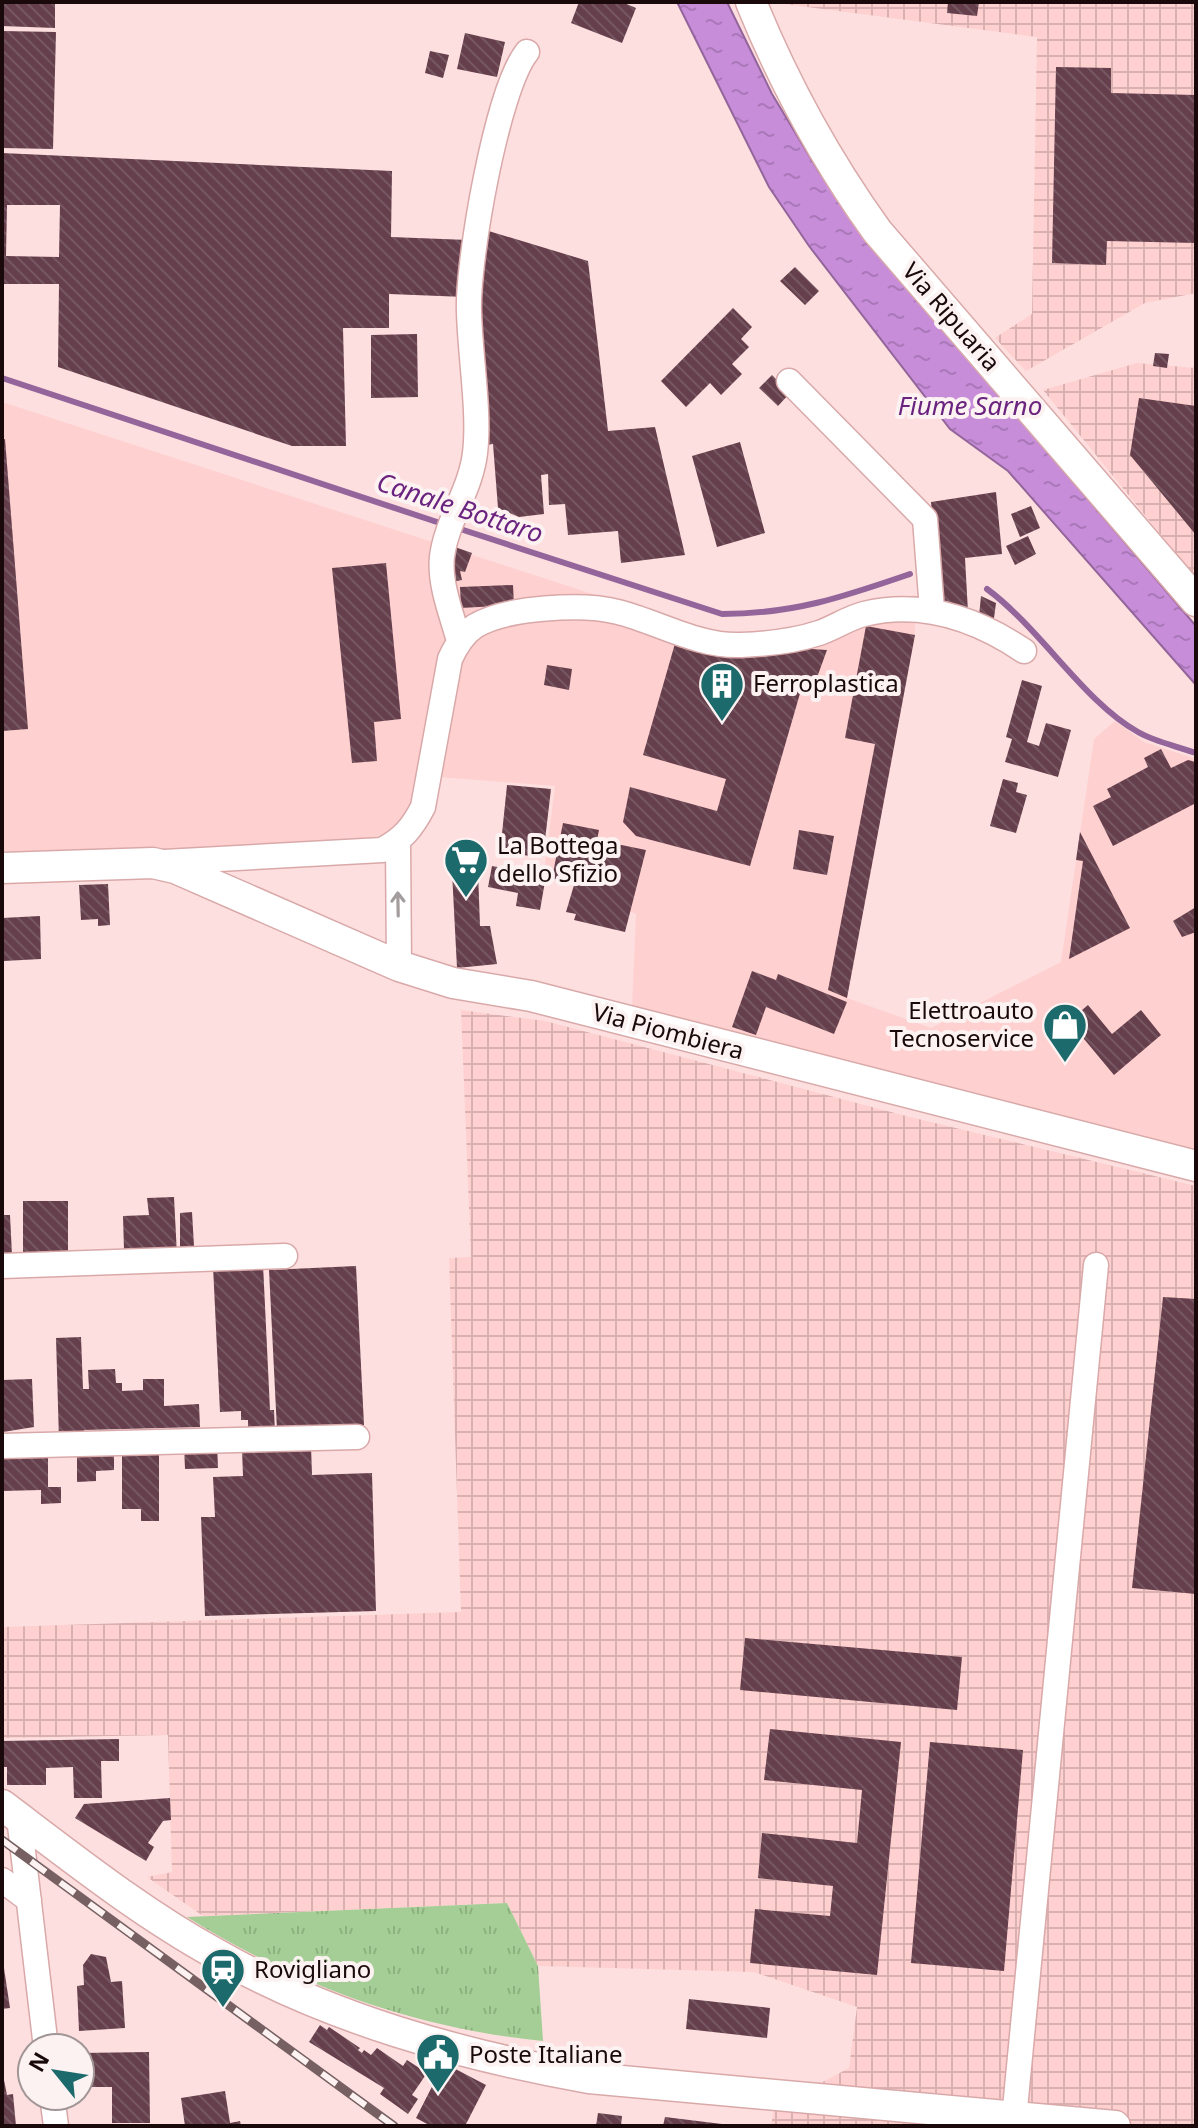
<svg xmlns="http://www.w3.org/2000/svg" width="1198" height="2128" viewBox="0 0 1198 2128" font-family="'Noto Sans',sans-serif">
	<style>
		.built { fill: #ffd0d0 }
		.industrial { fill: url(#industrial-grid) }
		.grass { fill: url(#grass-tufts) }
		.water { fill: url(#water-ripples); stroke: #93659b; stroke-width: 2 }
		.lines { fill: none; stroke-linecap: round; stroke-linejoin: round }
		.stream { stroke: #93659b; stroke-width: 6 }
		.building { fill: url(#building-back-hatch); fill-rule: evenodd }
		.minor-casing { stroke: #d9a9a9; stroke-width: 27 }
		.tertiary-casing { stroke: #d9a9a9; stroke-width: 33 }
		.minor { stroke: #fff; stroke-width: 24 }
		.tertiary { stroke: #fff; stroke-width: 30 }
		.rail-casing { stroke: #766061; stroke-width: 9 }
		.rail { stroke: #fcf2f2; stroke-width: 6; stroke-dasharray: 18; stroke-linecap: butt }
		.oneway { stroke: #a39d9d }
		.labels { text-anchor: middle; stroke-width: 8; stroke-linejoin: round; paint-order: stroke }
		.street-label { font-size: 24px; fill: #19090a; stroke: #fcf2f2 }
		.poi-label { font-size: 24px; fill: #19090a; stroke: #fcf2f2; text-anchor: start }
		.water-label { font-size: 26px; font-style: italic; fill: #6a237e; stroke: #fcf2f2 }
	</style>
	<defs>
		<pattern id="industrial-grid" width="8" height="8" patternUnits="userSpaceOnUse" patternTransform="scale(2)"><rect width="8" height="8" fill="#ffd0d0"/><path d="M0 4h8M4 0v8" fill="none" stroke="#dab1b1"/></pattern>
		<pattern id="grass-tufts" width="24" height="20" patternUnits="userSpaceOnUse" patternTransform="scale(2)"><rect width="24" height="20" fill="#a4ce95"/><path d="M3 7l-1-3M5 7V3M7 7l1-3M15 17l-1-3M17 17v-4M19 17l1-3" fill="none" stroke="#8db07f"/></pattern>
		<pattern id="water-ripples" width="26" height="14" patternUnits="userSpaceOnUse" patternTransform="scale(2)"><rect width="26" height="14" fill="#c78dd9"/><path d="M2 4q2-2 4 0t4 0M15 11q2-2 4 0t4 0" fill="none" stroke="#aa78b9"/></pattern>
		<pattern id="building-back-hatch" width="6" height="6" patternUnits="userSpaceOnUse" patternTransform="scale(2)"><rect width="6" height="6" fill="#653f4c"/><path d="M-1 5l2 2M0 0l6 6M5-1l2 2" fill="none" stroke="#765761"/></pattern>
	</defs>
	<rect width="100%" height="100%" fill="#fedfdf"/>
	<!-- built -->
	<path class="built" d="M 2,402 L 697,628 L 748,635 L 796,628 L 841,611 L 915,595 L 915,635 L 847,998 L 931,1028 L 1061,962 L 1094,739 L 1115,721 L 1144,742 L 1196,759 L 1196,1152 L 632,1008 L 636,914 L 544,872 L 555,786 L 439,777 L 399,829 L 364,840 L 141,850 L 2,851 Z"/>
	<!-- industrial -->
	<path class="industrial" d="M 769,2 L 1196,2 L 1196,293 L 1145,303 L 1026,371 L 995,338 L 1032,314 L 1037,37 Z
		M 1137,363 L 1196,368 L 1196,578 L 1043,390 Z
		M 461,1010 L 545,1021 L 910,1117 L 1196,1186 L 1196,2126 L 771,2126 L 774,2108 L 849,2068 L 857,2007 L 754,1972 L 538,1966 L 507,1903 L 203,1916 L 147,1877 L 172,1872 L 168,1735 L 2,1738 L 2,1627 L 461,1612 L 449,1258 L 471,1257 Z"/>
	<!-- grass -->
	<path class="grass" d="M 507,1903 L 538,1966 L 543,2041 C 413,2028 298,1986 187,1917 Z"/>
	<!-- water -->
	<path class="water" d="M 677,2 L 727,2 L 772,94 L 819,172 L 873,247 L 1196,626 L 1196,685 L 1008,471 L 950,429 L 809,246 L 769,187 Z"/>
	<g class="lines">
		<!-- stream -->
		<path class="stream" d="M 2,378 L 443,524
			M 454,527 L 722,614 C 794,614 843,597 910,574
			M 987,589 C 1041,629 1084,702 1138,732 C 1155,742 1177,746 1196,753"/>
	</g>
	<!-- building -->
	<path class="building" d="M 2,2 L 55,2 L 55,28 L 2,26 Z
		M 579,2 L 622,2 L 636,8 L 622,43 L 571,23 Z
		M 948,2 L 979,2 L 977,16 L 947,13 Z
		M 2,31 L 56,32 L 53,149 L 2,148 Z
		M 465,33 L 505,42 L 497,77 L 457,69 Z
		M 430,51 L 449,55 L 443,78 L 425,73 Z
		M 1056,67 L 1111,68 L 1111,93 L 1196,95 L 1196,243 L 1107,241 L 1106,265 L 1052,263 Z
		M 2,153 L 392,171 L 391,237 L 468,240 L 465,297 L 389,294 L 389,328 L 343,328 L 346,446 L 292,446 L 58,367 L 59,284 L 2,284 ZM 7,205 L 60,205 L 59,257 L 6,256 Z
		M 482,229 L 588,261 L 608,431 L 655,427 L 685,555 L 621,563 L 618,531 L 568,535 L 565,504 L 549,505 L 548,474 L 541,475 L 544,514 L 519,517 L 498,508 L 493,444 L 486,445 L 477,274 Z
		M 795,267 L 819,291 L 805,305 L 780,281 Z
		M 733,308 L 752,327 L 741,339 L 749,347 L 732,364 L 742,374 L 721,395 L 710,383 L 686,407 L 661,381 Z
		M 417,334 L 418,397 L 371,398 L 371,335 Z
		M 1155,353 L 1169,354 L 1167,368 L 1153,366 Z
		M 772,375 L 790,393 L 778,406 L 759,388 Z
		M 1139,398 L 1196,406 L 1196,535 L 1130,455 Z
		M 5,439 L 28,729 L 2,731 L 2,440 Z
		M 740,442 L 765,533 L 717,547 L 692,456 Z
		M 996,492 L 1002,554 L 965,558 L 968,612 L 941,606 L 931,502 Z
		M 1031,506 L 1040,528 L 1020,537 L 1011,514 Z
		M 1028,536 L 1036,554 L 1015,565 L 1006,546 Z
		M 452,546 L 472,553 L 465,572 L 460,571 L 462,580 L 447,583 Z
		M 386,563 L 401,719 L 374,722 L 377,761 L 352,763 L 332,568 Z
		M 513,585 L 514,605 L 461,608 L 460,587 Z
		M 981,596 L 996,603 L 994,618 L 979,616 Z
		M 866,626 L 915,635 L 847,998 L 828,990 L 875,744 L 845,738 Z
		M 676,640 L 827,650 L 815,683 L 799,679 L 797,689 L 801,690 L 750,866 L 636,836 L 623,822 L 630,787 L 717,811 L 726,779 L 643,755 Z
		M 547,665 L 572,669 L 569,690 L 544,685 Z
		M 1022,680 L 1042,686 L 1027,742 L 1039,746 L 1046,723 L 1071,730 L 1058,777 L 1005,762 L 1012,739 L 1006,737 Z
		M 1161,749 L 1171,768 L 1188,760 L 1196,762 L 1196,803 L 1113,846 L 1093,806 L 1111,797 L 1107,789 L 1148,767 L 1144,758 Z
		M 1003,779 L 1018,783 L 1016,792 L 1027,795 L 1016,833 L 990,826 Z
		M 507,785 L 551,789 L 543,857 L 500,853 Z
		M 563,823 L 599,830 L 597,840 L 646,850 L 625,932 L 574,920 L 576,914 L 566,912 L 574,885 L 552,878 Z
		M 799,830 L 834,836 L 827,875 L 793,869 Z
		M 1080,832 L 1130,928 L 1069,959 L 1083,861 L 1076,860 Z
		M 492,866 L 546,876 L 540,910 L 516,906 L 518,893 L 488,887 Z
		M 478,871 L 480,926 L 490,926 L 497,964 L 457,968 L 452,872 Z
		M 108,884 L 110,925 L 98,926 L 98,919 L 81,920 L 79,885 Z
		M 1196,907 L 1196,932 L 1182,937 L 1173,921 Z
		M 40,916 L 41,959 L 4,961 L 2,918 Z
		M 752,971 L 776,980 L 778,974 L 847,1002 L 834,1034 L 766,1007 L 756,1035 L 732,1027 Z
		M 1088,1005 L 1112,1034 L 1141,1010 L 1161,1035 L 1114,1075 L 1069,1021 Z
		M 174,1197 L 177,1255 L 124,1250 L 123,1216 L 149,1215 L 147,1198 Z
		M 23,1201 L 68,1201 L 68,1255 L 23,1255 Z
		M 192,1212 L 194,1246 L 180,1247 L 180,1213 Z
		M 2,1215 L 10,1215 L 12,1255 L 2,1255 Z
		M 263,1264 L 270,1410 L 274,1410 L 275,1433 L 248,1434 L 248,1420 L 241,1420 L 241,1411 L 220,1412 L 213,1266 Z
		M 356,1266 L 364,1425 L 277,1430 L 269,1270 Z
		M 1163,1297 L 1196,1299 L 1196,1594 L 1132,1588 Z
		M 81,1337 L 83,1389 L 89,1389 L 88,1370 L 115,1369 L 116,1383 L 122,1383 L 122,1391 L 143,1390 L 143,1379 L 164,1379 L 164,1406 L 199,1404 L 200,1427 L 84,1430 L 84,1439 L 59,1440 L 56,1338 Z
		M 32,1379 L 34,1427 L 3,1432 L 2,1380 Z
		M 217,1443 L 218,1468 L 185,1469 L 184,1445 Z
		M 159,1446 L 159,1521 L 141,1521 L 141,1509 L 122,1509 L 122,1447 Z
		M 311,1446 L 312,1475 L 372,1473 L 376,1611 L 205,1616 L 201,1517 L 215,1517 L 213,1477 L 243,1476 L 242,1449 Z
		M 114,1450 L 114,1470 L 96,1471 L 96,1481 L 77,1482 L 77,1451 Z
		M 48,1455 L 48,1487 L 61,1487 L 61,1503 L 41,1504 L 41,1490 L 2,1491 L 2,1456 Z
		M 745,1638 L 962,1657 L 957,1710 L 740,1690 Z
		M 770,1729 L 901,1742 L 877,1975 L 750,1963 L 755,1909 L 830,1916 L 833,1886 L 758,1878 L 762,1833 L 857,1843 L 862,1790 L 764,1780 Z
		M 119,1739 L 119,1761 L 101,1761 L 102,1798 L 74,1798 L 73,1767 L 46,1768 L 46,1785 L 7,1785 L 7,1767 L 2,1767 L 2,1741 Z
		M 930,1742 L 1023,1750 L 1004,1971 L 911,1963 Z
		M 170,1798 L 171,1820 L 163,1821 L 148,1843 L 154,1847 L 146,1861 L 75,1818 L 84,1804 Z
		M 91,1954 L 106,1957 L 111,1982 L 122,1981 L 125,2028 L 79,2031 L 77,1986 L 84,1985 L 83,1965 Z
		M 2,1955 L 10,2008 L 2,2009 Z
		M 689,1999 L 770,2008 L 767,2038 L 686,2029 Z
		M 320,2025 L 327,2030 L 329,2027 L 360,2048 L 358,2050 L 362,2053 L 364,2050 L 371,2055 L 377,2048 L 403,2066 L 407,2060 L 427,2073 L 412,2095 L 418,2099 L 408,2114 L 380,2094 L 384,2088 L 309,2042 Z
		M 149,2052 L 150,2123 L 112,2123 L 112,2087 L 80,2087 L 80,2053 Z
		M 444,2063 L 486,2085 L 465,2126 L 431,2126 L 416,2118 Z
		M 2,2070 L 7,2095 L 13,2094 L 16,2126 L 2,2126 Z
		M 225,2091 L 230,2123 L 240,2121 L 241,2126 L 185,2126 L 181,2098 Z
		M 598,2113 L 622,2116 L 621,2126 L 596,2126 Z
		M 665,2117 L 722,2124 L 722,2126 L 663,2126 Z"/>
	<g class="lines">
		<!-- minor casing -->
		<g class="minor-casing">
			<path id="minor" d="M 789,381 L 925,519 L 932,610
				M 459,641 C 452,615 439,584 442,557 C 446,522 471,489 475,453 C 480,414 470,354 469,312 C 467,262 497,89 527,52
				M 398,842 L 399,966
				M 164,862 L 382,850 C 403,839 412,828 423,807 L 450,659 C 456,646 463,634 475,626 C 506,607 584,603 618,612 C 658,622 699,647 741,645 C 766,644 795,641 819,633 C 834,628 848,618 864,614 C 922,600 975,618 1024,651
				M 2,1266 L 285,1256
				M 2,1446 L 357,1437
				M 19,1817 L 46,2048
				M 2,1880 L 29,1900
				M 52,2096 L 56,2126
				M 1014,2119 L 1096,1265"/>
		</g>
		<!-- tertiary casing -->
		<g class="tertiary-casing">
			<path id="tertiary" d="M 751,2 C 784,83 826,160 877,231 L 1196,601
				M 2,868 L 153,863 L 175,868 L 399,966 L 453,983 L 531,996 L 1196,1166
				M 2,1805 C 71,1857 140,1912 216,1954 C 330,2019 461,2055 589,2078 L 1115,2126"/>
		</g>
		<!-- minor -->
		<use href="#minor" class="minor"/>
		<!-- tertiary -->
		<use href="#tertiary" class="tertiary"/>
		<!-- rail casing -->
		<g class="rail-casing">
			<path id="rail" d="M 2,1840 L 394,2126"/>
		</g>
		<!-- rail -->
		<use href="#rail" class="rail"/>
	</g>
	<!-- one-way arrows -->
	<defs><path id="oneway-shaft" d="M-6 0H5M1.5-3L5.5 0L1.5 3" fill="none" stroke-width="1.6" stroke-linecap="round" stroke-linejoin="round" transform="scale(2)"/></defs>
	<use class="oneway" href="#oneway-shaft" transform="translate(398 904) rotate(-91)"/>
	<!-- icons -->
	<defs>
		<g id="building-pin" transform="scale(2.3)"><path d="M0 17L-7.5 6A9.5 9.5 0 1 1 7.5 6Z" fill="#1d6a6c" stroke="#fcf2f2"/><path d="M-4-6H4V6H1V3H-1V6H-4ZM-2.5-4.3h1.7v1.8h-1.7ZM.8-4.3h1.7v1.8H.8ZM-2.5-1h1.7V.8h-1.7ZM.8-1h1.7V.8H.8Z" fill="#fff"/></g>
		<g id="supermarket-pin" transform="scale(2.3)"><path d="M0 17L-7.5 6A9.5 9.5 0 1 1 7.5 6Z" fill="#1d6a6c" stroke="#fcf2f2"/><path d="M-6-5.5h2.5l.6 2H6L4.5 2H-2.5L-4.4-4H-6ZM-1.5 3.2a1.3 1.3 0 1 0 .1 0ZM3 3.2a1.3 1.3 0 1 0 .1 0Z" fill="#fff"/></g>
		<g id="shop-pin" transform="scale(2.3)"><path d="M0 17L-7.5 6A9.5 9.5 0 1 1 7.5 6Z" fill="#1d6a6c" stroke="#fcf2f2"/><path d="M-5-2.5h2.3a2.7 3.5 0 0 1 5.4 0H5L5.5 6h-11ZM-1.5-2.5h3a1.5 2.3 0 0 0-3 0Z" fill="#fff"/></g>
		<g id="station-pin" transform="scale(2.3)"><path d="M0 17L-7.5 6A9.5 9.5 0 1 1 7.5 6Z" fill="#1d6a6c" stroke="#fcf2f2"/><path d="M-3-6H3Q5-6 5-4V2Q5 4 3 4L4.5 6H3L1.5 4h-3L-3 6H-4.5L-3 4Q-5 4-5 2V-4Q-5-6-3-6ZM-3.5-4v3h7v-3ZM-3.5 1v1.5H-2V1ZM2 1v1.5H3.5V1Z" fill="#fff"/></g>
		<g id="civic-pin" transform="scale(2.3)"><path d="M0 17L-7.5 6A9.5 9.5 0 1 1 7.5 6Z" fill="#1d6a6c" stroke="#fcf2f2"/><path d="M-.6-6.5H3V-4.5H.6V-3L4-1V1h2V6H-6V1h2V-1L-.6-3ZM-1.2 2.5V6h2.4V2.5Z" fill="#fff"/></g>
	</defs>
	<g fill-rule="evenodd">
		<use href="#building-pin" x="722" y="684"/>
		<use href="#supermarket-pin" x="466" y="860"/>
		<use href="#shop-pin" x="1065" y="1025"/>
		<use href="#station-pin" x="223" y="1970"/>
		<use href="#civic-pin" x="438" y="2055"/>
	</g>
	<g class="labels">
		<!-- street labels -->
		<g class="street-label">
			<text transform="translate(951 317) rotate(49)" y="8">Via Ripuaria</text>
			<text transform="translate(668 1032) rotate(15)" y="8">Via Piombiera</text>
		</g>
		<!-- poi labels -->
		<g class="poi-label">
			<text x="753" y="692">Ferroplastica</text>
			<text x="497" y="854">La Bottega<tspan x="497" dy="28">dello Sfizio</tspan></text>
			<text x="1034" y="1019" text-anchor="end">Elettroauto<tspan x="1034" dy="28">Tecnoservice</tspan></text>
			<text x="254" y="1978">Rovigliano</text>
			<text x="469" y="2063">Poste Italiane</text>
		</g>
		<!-- water labels -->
		<g class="water-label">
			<text x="970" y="415">Fiume Sarno</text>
			<text transform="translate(460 508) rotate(18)" y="9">Canale Bottaro</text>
		</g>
	</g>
	<!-- border -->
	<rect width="1198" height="2128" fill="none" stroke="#19090a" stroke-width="8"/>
	<!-- north arrow -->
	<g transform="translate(56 2072) rotate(300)"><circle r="38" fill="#fcf2f2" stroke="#a19595" stroke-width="2"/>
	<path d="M0-6L14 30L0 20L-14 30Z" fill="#1d6a6c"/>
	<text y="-12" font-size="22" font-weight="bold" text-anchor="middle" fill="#19090a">N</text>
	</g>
</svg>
